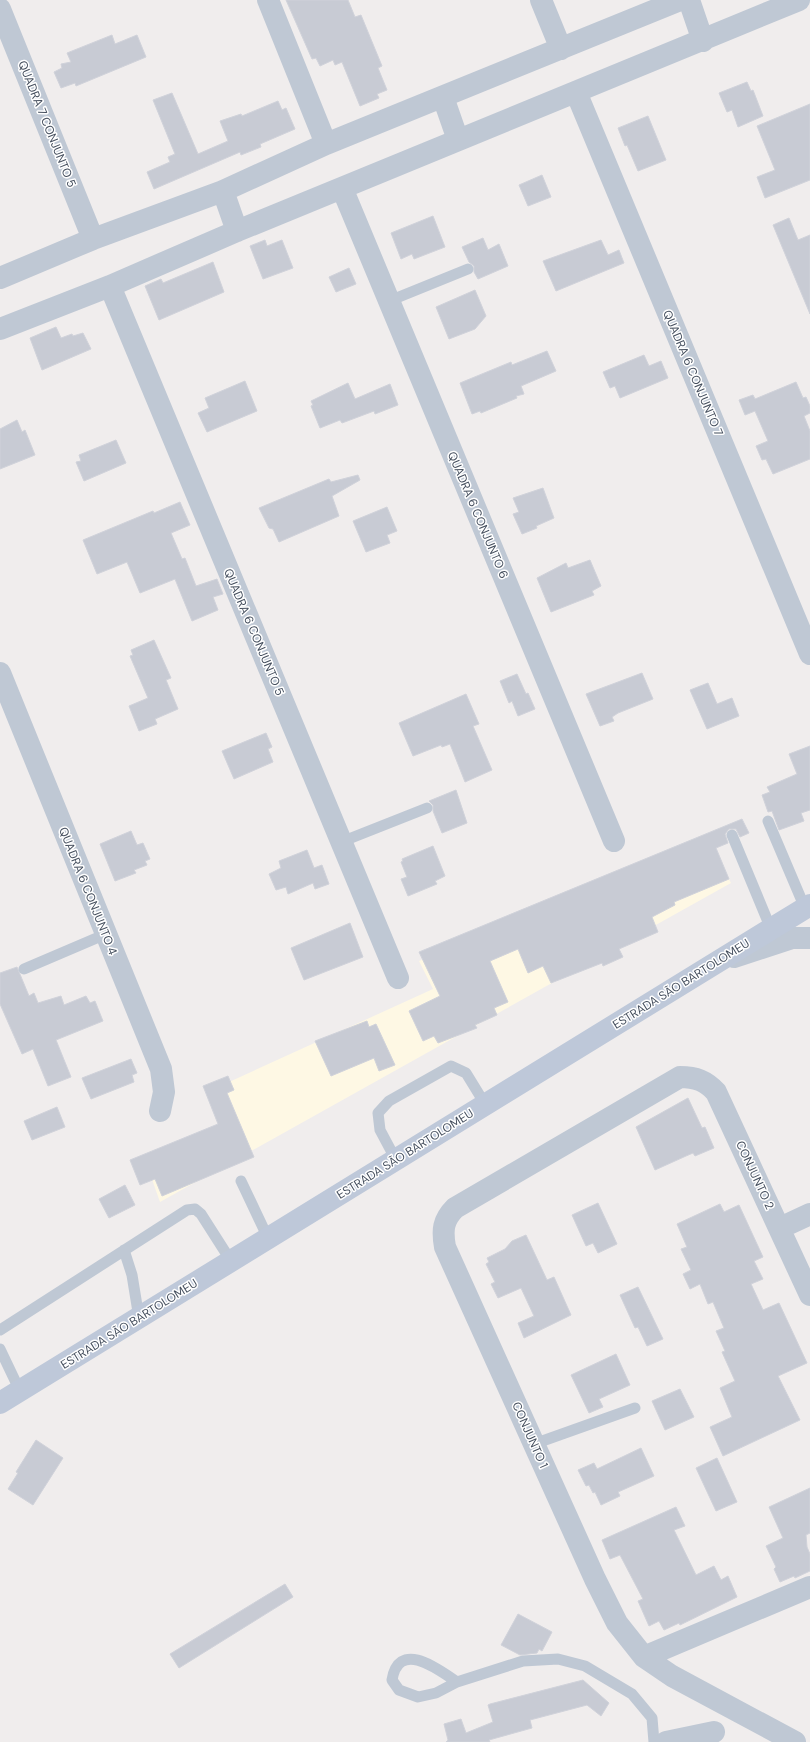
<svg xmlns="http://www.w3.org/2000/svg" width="810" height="1742" viewBox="0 0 810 1742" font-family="'DM Sans',sans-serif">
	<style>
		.commercial { fill: #fef8e4 }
		.building { fill: #c8cbd4; stroke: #d0d2da }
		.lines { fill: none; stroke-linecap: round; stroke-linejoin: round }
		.lane { stroke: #bfc8d4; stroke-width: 11 }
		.street { stroke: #bfc8d4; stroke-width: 22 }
		.secondary { stroke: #bec8d9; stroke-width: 22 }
		.labels { text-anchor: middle; stroke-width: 3; stroke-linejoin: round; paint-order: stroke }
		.street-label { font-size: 12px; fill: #444e5d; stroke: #fff }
	</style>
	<rect width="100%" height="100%" fill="#f0eded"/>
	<!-- commercial -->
	<path class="commercial" d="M 705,834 L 731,883 L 160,1202 L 144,1157 L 222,1128 L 207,1092 L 433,989 L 419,961 Z"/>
	<!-- building -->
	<path class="building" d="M 286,0 L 348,0 L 355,17 L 361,15 L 382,66 L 378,68 L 387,90 L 377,94 L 379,98 L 360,106 L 342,62 L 335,65 L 333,60 L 320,66 L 316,58 L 312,59 Z
		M 112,35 L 115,44 L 137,35 L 146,57 L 76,86 L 75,83 L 61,88 L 54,72 L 62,68 L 61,64 L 71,62 L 67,53 Z
		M 747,82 L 751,91 L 753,90 L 763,116 L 738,127 L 732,110 L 727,112 L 719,93 Z
		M 172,93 L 198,154 L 228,141 L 220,121 L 241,114 L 242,116 L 278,101 L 282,110 L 286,108 L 295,129 L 260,144 L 261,147 L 241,155 L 240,152 L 154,189 L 147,172 L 170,162 L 168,157 L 175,154 L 153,100 Z
		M 810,104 L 810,180 L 765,198 L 757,177 L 775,170 L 757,126 Z
		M 648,116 L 666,160 L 638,171 L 627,145 L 625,146 L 618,128 Z
		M 542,175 L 551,197 L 528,206 L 519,185 Z
		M 433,216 L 445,247 L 414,259 L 412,254 L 401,259 L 391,233 Z
		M 789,218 L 798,240 L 810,235 L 810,314 L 773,225 Z
		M 483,238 L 488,250 L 499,244 L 508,266 L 478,279 L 474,272 L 474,266 L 469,262 L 462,247 Z
		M 265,240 L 267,246 L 282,240 L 293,268 L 263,279 L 250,246 Z
		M 601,240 L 608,255 L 619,250 L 624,263 L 556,291 L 543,261 Z
		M 213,262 L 224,292 L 159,320 L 145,286 L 161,279 L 163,283 Z
		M 349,268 L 356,284 L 336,292 L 329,277 Z
		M 475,290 L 486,316 L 475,329 L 449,339 L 436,307 Z
		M 56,327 L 61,338 L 72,334 L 73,336 L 83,333 L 91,349 L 42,370 L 30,338 Z
		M 547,351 L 556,371 L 521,386 L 524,394 L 516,396 L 517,398 L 481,413 L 480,411 L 472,414 L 460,383 L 511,362 L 512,365 Z
		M 644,355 L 649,366 L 661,361 L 668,378 L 620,398 L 615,386 L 610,388 L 603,372 Z
		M 245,381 L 257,411 L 207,432 L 198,413 L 209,408 L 205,398 Z
		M 796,382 L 803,398 L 806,397 L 810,406 L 810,413 L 804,416 L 810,431 L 810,459 L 773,474 L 766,459 L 762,460 L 756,446 L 768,441 L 755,411 L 745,415 L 739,400 L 753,395 L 755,399 Z
		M 348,383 L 355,399 L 390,384 L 398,405 L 375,414 L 374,411 L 342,423 L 340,420 L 320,428 L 311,406 L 313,405 L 311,401 Z
		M 17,420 L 22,432 L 25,430 L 35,455 L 0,469 L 0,429 Z
		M 116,440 L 126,463 L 84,481 L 76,462 L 81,461 L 79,455 Z
		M 358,475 L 360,480 L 332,496 L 339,516 L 279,542 L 273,529 L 269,528 L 259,508 L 329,479 L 331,482 Z
		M 543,488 L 554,518 L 536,526 L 537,528 L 522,534 L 513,514 L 519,512 L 513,498 Z
		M 180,502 L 190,525 L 171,533 L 182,559 L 185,558 L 196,586 L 217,579 L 223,594 L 213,597 L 218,610 L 192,621 L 175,579 L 140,593 L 127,562 L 97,574 L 83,540 L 153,511 L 154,513 Z
		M 387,507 L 397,531 L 387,535 L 390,543 L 366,552 L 353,521 Z
		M 590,560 L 601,586 L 592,591 L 594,595 L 551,612 L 537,578 L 566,563 L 568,568 Z
		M 154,640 L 171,678 L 166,680 L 178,709 L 155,719 L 157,724 L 139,731 L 129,706 L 148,698 L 130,656 L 133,655 L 131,650 Z
		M 642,673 L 653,699 L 618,713 L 612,717 L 614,721 L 600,726 L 586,694 Z
		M 517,674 L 526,694 L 528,693 L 535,709 L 518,716 L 512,701 L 509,703 L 500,681 Z
		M 708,683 L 717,704 L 732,698 L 739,716 L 707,729 L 690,690 Z
		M 466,694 L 479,724 L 473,726 L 492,770 L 465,782 L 450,744 L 442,747 L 441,745 L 413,756 L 399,723 Z
		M 266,733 L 272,747 L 268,749 L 273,762 L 234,779 L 222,751 Z
		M 810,746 L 810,810 L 801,813 L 804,821 L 779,830 L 772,811 L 768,812 L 762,795 L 770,792 L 767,787 L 797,774 L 789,754 Z
		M 456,790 L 467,823 L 442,833 L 433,811 L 433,805 L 429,801 Z
		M 742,819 L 749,833 L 740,837 L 736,829 L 729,829 L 725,834 L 728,843 L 716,848 L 729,879 L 674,902 L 675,905 L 652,917 L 658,932 L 619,949 L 623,957 L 603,966 L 602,963 L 551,983 L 543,966 L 528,973 L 518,949 L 490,961 L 508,1002 L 494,1008 L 497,1015 L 475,1025 L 477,1028 L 438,1043 L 434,1036 L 423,1041 L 409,1011 L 440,996 L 419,952 Z
		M 131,831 L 137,845 L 143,843 L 150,859 L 145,861 L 147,865 L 134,870 L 136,873 L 115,881 L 100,844 Z
		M 433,846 L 445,876 L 435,881 L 437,884 L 408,896 L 401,879 L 407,877 L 401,862 L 403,861 L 402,859 Z
		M 307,850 L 314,868 L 322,865 L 329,884 L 315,889 L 313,883 L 288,894 L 286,887 L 276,890 L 269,874 L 281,868 L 279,861 Z
		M 350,923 L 363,957 L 304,980 L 291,948 Z
		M 17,967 L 29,996 L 34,993 L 38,1003 L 61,996 L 64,1005 L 86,996 L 90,1003 L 95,1001 L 103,1021 L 56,1040 L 71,1077 L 48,1086 L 33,1049 L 22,1054 L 0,1004 L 0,973 Z
		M 367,1021 L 369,1027 L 376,1024 L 395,1065 L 379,1071 L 374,1058 L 331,1076 L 315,1041 Z
		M 131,1059 L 137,1073 L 132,1075 L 134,1082 L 91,1099 L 82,1078 Z
		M 228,1076 L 234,1090 L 227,1093 L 254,1157 L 162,1196 L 155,1179 L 140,1185 L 130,1160 L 218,1124 L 203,1086 Z
		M 688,1098 L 702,1128 L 705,1127 L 714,1148 L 695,1156 L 693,1153 L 686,1156 L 655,1170 L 636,1127 Z
		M 57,1107 L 65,1127 L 32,1140 L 24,1121 Z
		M 125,1185 L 135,1205 L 109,1218 L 99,1199 Z
		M 598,1203 L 617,1244 L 598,1253 L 593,1243 L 586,1246 L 572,1215 Z
		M 720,1204 L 724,1212 L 739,1205 L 763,1257 L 754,1261 L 763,1279 L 751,1284 L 763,1310 L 779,1303 L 807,1363 L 778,1376 L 800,1420 L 723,1456 L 710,1427 L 732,1417 L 720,1388 L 735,1381 L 722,1352 L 725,1351 L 716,1331 L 724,1328 L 713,1302 L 708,1304 L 700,1284 L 690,1289 L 683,1274 L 691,1270 L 681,1249 L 687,1247 L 677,1224 Z
		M 526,1235 L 547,1280 L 554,1277 L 571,1315 L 524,1338 L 518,1323 L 534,1316 L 521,1288 L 498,1298 L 491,1284 L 495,1282 L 486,1264 L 489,1262 L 487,1258 L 505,1249 L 512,1241 Z
		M 638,1287 L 663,1339 L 647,1346 L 638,1327 L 635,1328 L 620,1295 Z
		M 616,1354 L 630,1385 L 599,1399 L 603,1407 L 589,1413 L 571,1375 Z
		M 680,1389 L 694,1417 L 665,1430 L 652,1401 Z
		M 36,1440 L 63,1458 L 33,1505 L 8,1489 L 18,1473 L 16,1472 Z
		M 641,1448 L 654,1476 L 618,1492 L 620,1496 L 601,1505 L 595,1492 L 593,1493 L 589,1485 L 586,1486 L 578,1470 L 594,1463 L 597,1469 Z
		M 717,1458 L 737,1502 L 716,1511 L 696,1468 Z
		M 810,1488 L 810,1533 L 806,1535 L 807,1547 L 810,1554 L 810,1571 L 795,1578 L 794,1576 L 780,1582 L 774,1569 L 776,1567 L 766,1546 L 783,1538 L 769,1507 Z
		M 676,1507 L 685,1526 L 674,1530 L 696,1575 L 714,1566 L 721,1580 L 728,1576 L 737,1597 L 680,1625 L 679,1623 L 664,1630 L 659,1621 L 649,1626 L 638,1601 L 643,1599 L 620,1555 L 610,1559 L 602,1540 Z
		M 285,1584 L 293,1597 L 179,1668 L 170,1654 Z
		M 518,1614 L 552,1632 L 542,1651 L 539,1649 L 537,1653 L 520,1655 L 501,1645 Z
		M 583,1680 L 609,1703 L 601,1716 L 587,1705 L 530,1720 L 532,1728 L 489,1740 L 490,1742 L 446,1742 L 448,1740 L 444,1724 L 461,1719 L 466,1733 L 493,1722 L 488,1705 L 490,1704 Z"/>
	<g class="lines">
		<!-- lane -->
		<path class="lane" d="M 389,301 L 468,269
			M 768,821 L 805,908
			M 732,835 L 771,929
			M 341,842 L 427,808
			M 24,969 L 106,934
			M 396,1160 L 380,1130 L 378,1113 L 389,1101 L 451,1066 L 466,1073 L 485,1104
			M 241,1181 L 268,1238
			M 124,1250 L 132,1275 L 139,1318
			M 0,1330 L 187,1210 L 195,1209 L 201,1214 L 231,1261
			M 0,1349 L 20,1391
			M 534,1444 L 635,1408
			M 457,1682 C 438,1669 399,1639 392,1680 L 399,1690 L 418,1697 L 436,1693 L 457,1682 L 523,1661 L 558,1659 L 585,1666 L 632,1694 L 652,1718 L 654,1742"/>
		<!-- street -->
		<path class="street" d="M 268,0 L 326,144
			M 541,0 L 561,49
			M 689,0 L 703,41
			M 0,9 L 93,239
			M 576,92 L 810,654
			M 443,97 L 458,140
			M 342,188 L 614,841
			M 223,191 L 237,231
			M 0,278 L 93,239 L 223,191 L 326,144 L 680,0
			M 110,286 L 398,978
			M 0,329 L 110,286 L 237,231 L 799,0
			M 0,673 L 161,1069 L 164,1092 L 160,1111
			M 734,957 L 792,938 L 810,938
			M 780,1228 L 810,1214
			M 644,1657 L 810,1587
			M 666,1742 L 714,1732
			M 795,1742 L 672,1676 L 644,1657 L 617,1623 L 595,1579 L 445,1247 C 442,1230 443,1220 455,1208 L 680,1077 C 696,1077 706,1081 716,1092 L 810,1295"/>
		<!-- secondary -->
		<path class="secondary" d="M 0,1403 L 810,905"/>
	</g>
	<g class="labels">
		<!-- street labels -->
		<g class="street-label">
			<text transform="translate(47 124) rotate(68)" y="4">QUADRA 7 CONJUNTO 5</text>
			<text transform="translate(693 373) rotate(67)" y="4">QUADRA 6 CONJUNTO 7</text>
			<text transform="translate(478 515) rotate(67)" y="4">QUADRA 6 CONJUNTO 6</text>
			<text transform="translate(254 632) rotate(67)" y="4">QUADRA 6 CONJUNTO 5</text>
			<text transform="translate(88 891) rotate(68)" y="4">QUADRA 6 CONJUNTO 4</text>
			<text transform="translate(681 984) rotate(-32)" y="4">ESTRADA SÃO BARTOLOMEU</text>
			<text transform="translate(405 1154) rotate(-32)" y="4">ESTRADA SÃO BARTOLOMEU</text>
			<text transform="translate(755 1175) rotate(65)" y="4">CONJUNTO 2</text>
			<text transform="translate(129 1324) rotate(-32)" y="4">ESTRADA SÃO BARTOLOMEU</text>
			<text transform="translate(530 1435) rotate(66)" y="4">CONJUNTO 1</text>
		</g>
	</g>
</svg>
